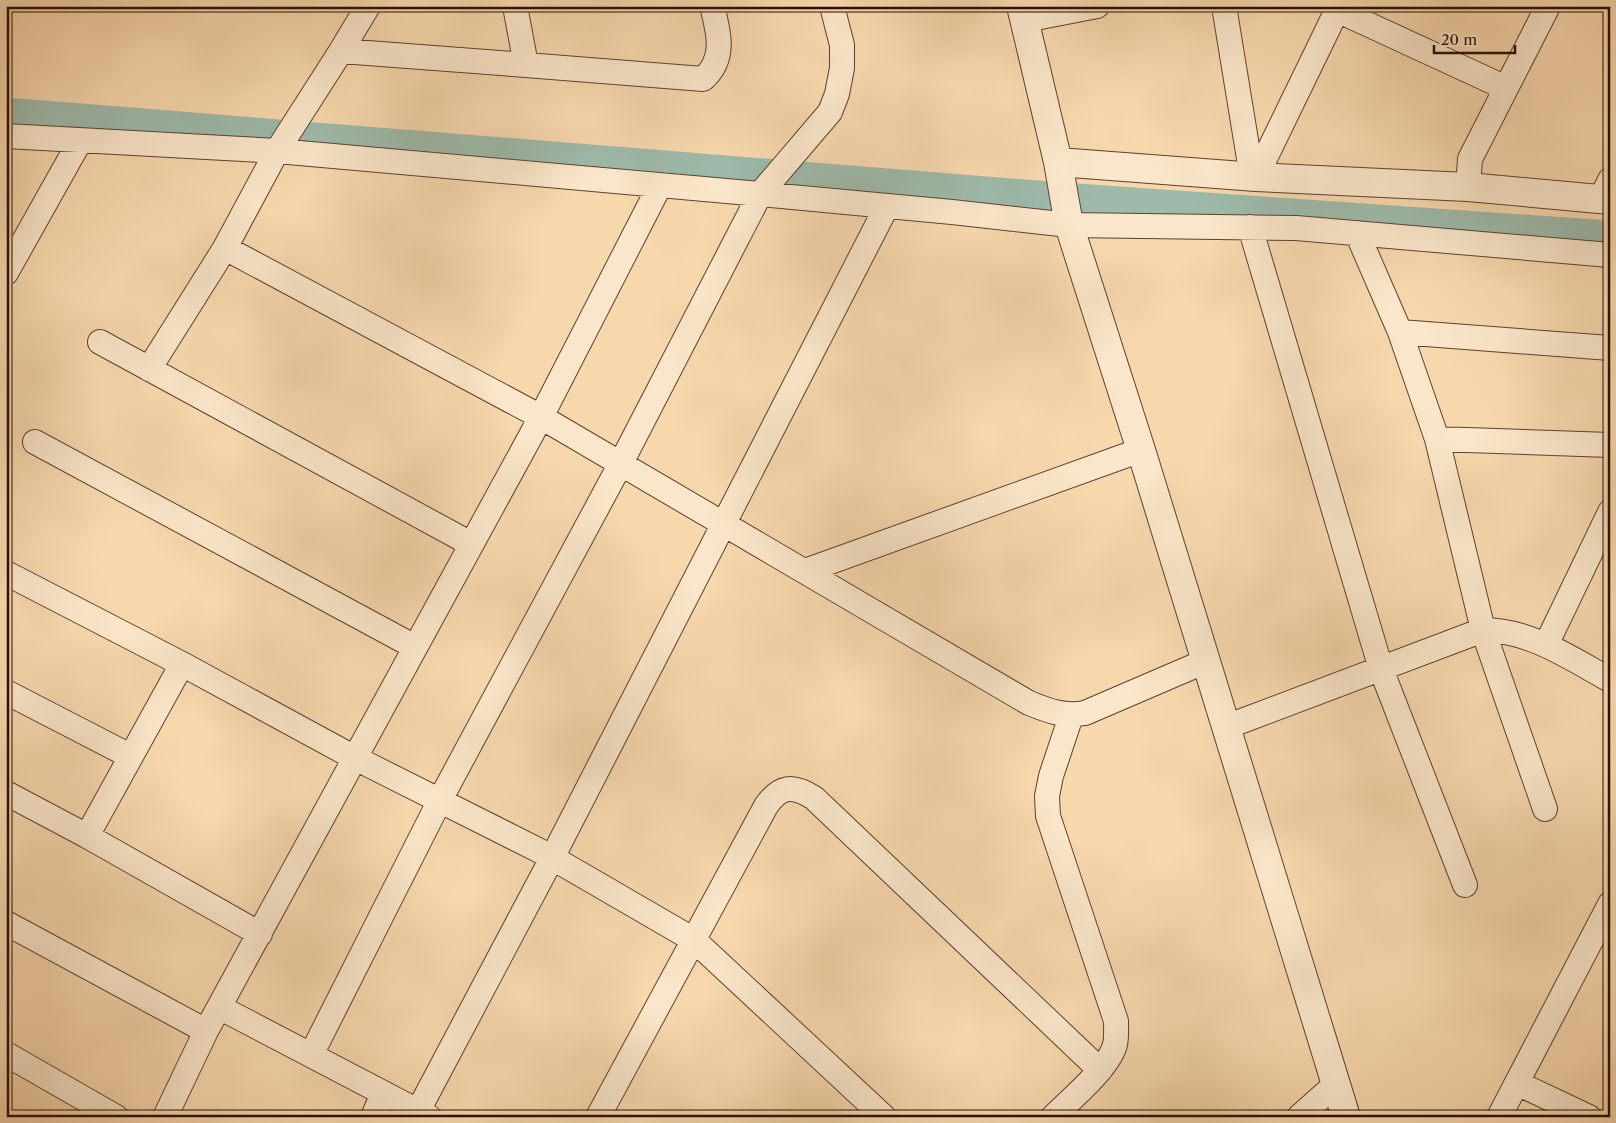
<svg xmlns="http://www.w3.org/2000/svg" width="1616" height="1123" viewBox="0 0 1616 1123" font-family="'Libre Caslon Text',serif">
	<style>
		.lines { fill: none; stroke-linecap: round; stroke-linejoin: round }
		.canal { stroke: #9dbaab; stroke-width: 29 }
		.minor-casing { stroke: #5d402d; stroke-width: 26 }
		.tertiary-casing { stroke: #5d402d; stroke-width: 30 }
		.minor { stroke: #fae6ca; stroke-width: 24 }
		.tertiary { stroke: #fae6ca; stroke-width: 28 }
	</style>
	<rect width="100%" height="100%" fill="#f7d8ad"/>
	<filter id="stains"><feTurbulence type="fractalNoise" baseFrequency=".004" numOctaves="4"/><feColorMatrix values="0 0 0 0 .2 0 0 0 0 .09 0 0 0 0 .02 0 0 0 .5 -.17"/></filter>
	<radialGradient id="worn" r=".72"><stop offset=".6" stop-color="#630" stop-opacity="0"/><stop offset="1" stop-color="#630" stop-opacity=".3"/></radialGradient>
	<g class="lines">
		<!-- canal -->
		<path class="canal" d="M 6,112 L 1062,197 L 1610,235"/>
		<!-- minor casing -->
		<g class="minor-casing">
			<path id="minor" d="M 368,6 L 341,51 L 526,65 L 515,6
				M 1224,6 L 1252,177
				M 1337,10 L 1506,88
				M 1025,20 L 1097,6
				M 341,51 L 277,151 L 225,248 L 541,417 L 1029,703 C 1049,711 1064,717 1085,713 L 1206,661
				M 526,65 L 703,79 C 726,59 719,33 712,6
				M 6,136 L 277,151 L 760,194 L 952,212 L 1069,225 L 1296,228 L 1610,255
				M 1256,177 L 1339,6
				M 1468,187 L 1470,159 L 1548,6
				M 1600,200 L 1610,180
				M 1250,227 L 1381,669 L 1465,885
				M 1357,233 L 1400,332
				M 6,273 L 80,141
				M 100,342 L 471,544
				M 149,369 L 225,248
				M 1437,439 L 1610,445
				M 35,442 L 415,647
				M 805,571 L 1141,450
				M 6,573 L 182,664 L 355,758 L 544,853 L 694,940 L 884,1117
				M 1546,645 L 1610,512
				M 6,692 L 130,756
				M 1226,727 L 1483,630 C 1530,630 1570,658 1610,680
				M 6,793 L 87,836 L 260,934
				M 1545,809 L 1483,630 L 1437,439 L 1400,332 L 1610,348
				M 87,836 L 182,664
				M 6,923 L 206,1031
				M 219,1007 L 429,1117
				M 6,1054 L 116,1117
				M 311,1055 L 440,800 L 621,463 L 760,194 L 830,112 L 837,94 L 842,68 L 842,45 L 832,6
				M 1517,1083 L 1589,1117
				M 418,1111 L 552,858 L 887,206
				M 165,1117 L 206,1031 L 541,417 L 660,185
				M 373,1117 L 383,1093
				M 598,1117 L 766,806 C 780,786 792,784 814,798 L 1100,1070
				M 1053,1117 C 1071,1099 1105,1071 1114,1048 C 1117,1040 1116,1030 1116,1021 L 1048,816 L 1047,796 L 1051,776 L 1071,716
				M 1299,1117 L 1336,1084
				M 1499,1117 L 1610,904"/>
		</g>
		<!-- tertiary casing -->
		<g class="tertiary-casing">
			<path id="tertiary" d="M 1021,6 L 1058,162 L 1069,225 L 1141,450 L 1346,1117
				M 1058,162 L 1256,177 L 1468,187 L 1610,200"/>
		</g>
		<!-- minor -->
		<use href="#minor" class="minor"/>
		<!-- tertiary -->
		<use href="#tertiary" class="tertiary"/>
	</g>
	<!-- margin -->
	<rect width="1616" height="1123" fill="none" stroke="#f7d8ad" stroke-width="25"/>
	<rect x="8" y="8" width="1601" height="1108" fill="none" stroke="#2a0d02" stroke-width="2.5"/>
	<rect x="12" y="12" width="1591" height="1098" fill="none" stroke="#2a0d02"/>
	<!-- scale -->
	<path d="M1434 45v8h81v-8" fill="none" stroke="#2a0d02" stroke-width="2.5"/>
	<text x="1441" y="45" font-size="15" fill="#2a0d02" stroke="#fae6ca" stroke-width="4" paint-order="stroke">20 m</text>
	<rect width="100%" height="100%" filter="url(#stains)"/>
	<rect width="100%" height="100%" fill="url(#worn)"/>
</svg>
